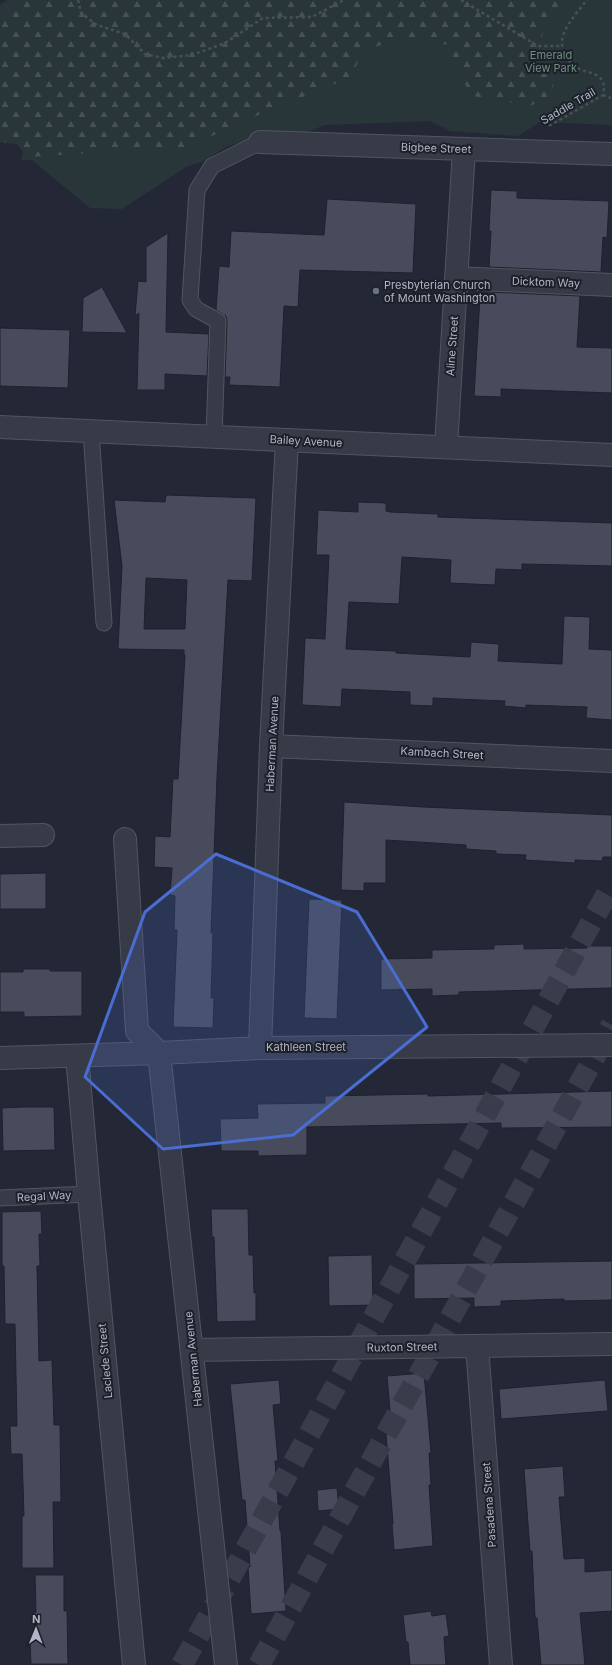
<svg xmlns="http://www.w3.org/2000/svg" width="612" height="1665" viewBox="0 0 612 1665" font-family="Inter,sans-serif">
	<style>
		.green { fill: #28363a }
		.forest { fill: url(#forest-firs) }
		.building { fill: #484b5c; stroke: #1e222d; fill-rule: evenodd }
		.lines { fill: none; stroke-linecap: round; stroke-linejoin: round }
		.trunk-tunnel { stroke: #393d4b; stroke-width: 22; stroke-dasharray: 22 11; stroke-linecap: butt }
		.service-casing { stroke: #525561; stroke-width: 17 }
		.minor-casing { stroke: #525561; stroke-width: 24 }
		.tertiary-casing { stroke: #525561; stroke-width: 24 }
		.path { stroke: #455156; stroke-width: 2.5; stroke-dasharray: 3 3; stroke-linecap: butt }
		.service { stroke: #373a47; stroke-width: 15 }
		.minor { stroke: #373a47; stroke-width: 22 }
		.tertiary { stroke: #373a47; stroke-width: 22 }
		.marked { fill: #4a6dd2; fill-opacity: 0.2; stroke: #4a6dd2; stroke-width: 3; stroke-linejoin: round }
		.worship-dot { fill: #6b7280; stroke: #1c202b; stroke-width: 1.5 }
		.labels { text-anchor: middle; stroke-width: 4; stroke-linejoin: round; paint-order: stroke }
		.park-label { font-size: 11px; fill: #6c907b; stroke: #1c202b }
		.street-label { font-size: 11px; fill: #b2b5c3; stroke: #1c202b }
		.poi-label { font-size: 11px; fill: #b2b5c3; stroke: #1c202b; text-anchor: start }
	</style>
	<defs>
		<pattern id="forest-firs" width="22" height="20" patternUnits="userSpaceOnUse"><rect width="22" height="20" fill="#28363a"/><path d="M5 1l3.5 6h-7zM16 11l3.5 6h-7z" fill="#455155"/></pattern>
	</defs>
	<rect width="100%" height="100%" fill="#242836"/>
	<!-- green -->
	<path class="green" d="M 7,0 L 612,0 L 612,125 L 540,122 L 518,136 L 450,131 L 431,121 L 324,125 L 308,132 L 279,132 L 228,146 L 203,161 L 186,167 L 122,209 L 90,208 L 32,160 L 21,160 L 24,148 L 241,122 L 270,110 L 0,98 L 0,5 Z"/>
	<!-- forest -->
	<path class="forest" d="M 15,0 L 564,0 C 558,8 543,28 542,37 C 540,50 549,65 555,75 L 551,98 L 529,106 L 473,96 L 458,74 L 448,45 L 407,37 L 365,50 L 349,78 L 241,122 L 189,147 L 28,157 L 17,144 L 0,142 L 0,15 L 2,11 Z"/>
	<!-- building -->
	<path class="building" d="M 491,190 L 517,191 L 517,198 L 609,201 L 607,238 L 603,237 L 601,272 L 489,267 L 491,231 L 489,231 Z
		M 327,199 L 416,204 L 413,273 L 300,270 L 298,307 L 284,306 L 280,387 L 229,385 L 230,377 L 225,377 L 227,321 L 226,316 L 216,310 L 219,266 L 229,267 L 231,231 L 324,235 Z
		M 168,233 L 166,332 L 209,334 L 207,376 L 165,374 L 165,390 L 137,390 L 139,313 L 135,316 L 138,281 L 146,282 L 146,247 Z
		M 102,287 L 127,333 L 82,332 L 83,298 Z
		M 488,292 L 580,296 L 577,347 L 612,348 L 612,393 L 501,389 L 501,397 L 474,396 L 480,297 L 487,297 Z
		M 0,328 L 70,330 L 68,388 L 0,386 Z
		M 166,495 L 256,498 L 252,581 L 228,580 L 217,777 L 211,933 L 213,933 L 211,998 L 214,998 L 213,1028 L 173,1027 L 177,930 L 174,930 L 175,896 L 170,895 L 172,868 L 154,867 L 155,836 L 170,837 L 173,779 L 178,779 L 185,655 L 184,655 L 184,650 L 118,649 L 122,566 L 114,500 L 165,502 ZM 146,578 L 187,580 L 185,629 L 144,629 Z
		M 358,502 L 386,503 L 386,511 L 390,512 L 438,514 L 438,517 L 612,523 L 612,566 L 522,564 L 522,570 L 496,569 L 495,585 L 450,583 L 451,560 L 402,557 L 399,604 L 349,602 L 346,649 L 396,651 L 396,653 L 470,657 L 471,642 L 499,644 L 498,661 L 562,664 L 564,616 L 590,617 L 589,649 L 612,650 L 612,720 L 586,718 L 587,707 L 526,705 L 526,708 L 504,706 L 505,701 L 433,698 L 433,706 L 410,705 L 410,692 L 342,689 L 341,707 L 302,705 L 305,638 L 325,639 L 329,555 L 316,555 L 318,510 L 358,512 Z
		M 344,802 L 423,807 L 612,815 L 612,857 L 603,857 L 602,861 L 575,860 L 575,863 L 525,860 L 526,855 L 496,854 L 496,851 L 466,849 L 466,845 L 386,840 L 386,883 L 364,883 L 364,891 L 341,890 Z
		M 46,873 L 46,909 L 0,909 L 0,874 Z
		M 309,899 L 342,900 L 337,1019 L 304,1018 Z
		M 524,944 L 524,949 L 587,948 L 587,946 L 612,946 L 612,988 L 459,992 L 459,995 L 432,996 L 432,989 L 381,990 L 381,959 L 432,958 L 432,950 L 494,949 L 494,945 Z
		M 23,969 L 50,969 L 50,971 L 82,971 L 82,1016 L 24,1017 L 24,1012 L 0,1012 L 0,972 L 23,972 Z
		M 612,1091 L 612,1127 L 501,1128 L 501,1123 L 307,1127 L 307,1155 L 258,1156 L 258,1151 L 221,1151 L 220,1119 L 258,1118 L 257,1104 L 325,1103 L 325,1096 L 428,1094 L 428,1096 Z
		M 24,1107 L 54,1107 L 55,1150 L 3,1151 L 2,1108 Z
		M 211,1209 L 248,1209 L 249,1255 L 253,1255 L 254,1293 L 256,1293 L 256,1321 L 217,1322 L 214,1237 L 212,1237 Z
		M 41,1211 L 42,1234 L 39,1234 L 40,1266 L 37,1266 L 39,1361 L 52,1360 L 54,1425 L 60,1425 L 61,1502 L 53,1502 L 54,1568 L 22,1568 L 22,1516 L 24,1516 L 22,1454 L 11,1454 L 10,1426 L 17,1426 L 15,1324 L 5,1324 L 4,1266 L 2,1266 L 2,1212 Z
		M 372,1255 L 373,1305 L 329,1306 L 328,1256 Z
		M 612,1261 L 612,1300 L 564,1301 L 564,1299 L 501,1301 L 501,1306 L 474,1307 L 474,1298 L 414,1299 L 414,1264 Z
		M 424,1373 L 431,1453 L 429,1453 L 431,1485 L 429,1485 L 433,1546 L 394,1550 L 392,1524 L 393,1524 L 386,1433 L 392,1433 L 387,1376 Z
		M 279,1380 L 281,1404 L 273,1405 L 278,1461 L 275,1461 L 280,1531 L 281,1531 L 286,1611 L 251,1614 L 248,1567 L 250,1567 L 245,1500 L 242,1500 L 230,1384 Z
		M 605,1380 L 608,1411 L 501,1419 L 499,1389 Z
		M 563,1466 L 565,1497 L 559,1497 L 564,1559 L 585,1558 L 585,1572 L 612,1570 L 612,1611 L 580,1613 L 585,1665 L 541,1665 L 537,1618 L 535,1618 L 532,1551 L 530,1551 L 524,1469 Z
		M 337,1488 L 339,1509 L 318,1511 L 317,1490 Z
		M 35,1575 L 64,1575 L 64,1611 L 67,1611 L 68,1664 L 31,1664 L 30,1636 L 35,1636 L 34,1612 L 36,1612 Z
		M 431,1611 L 432,1616 L 446,1614 L 449,1636 L 444,1637 L 446,1665 L 410,1665 L 408,1642 L 406,1642 L 403,1615 Z"/>
	<g class="lines">
		<!-- trunk-tunnel -->
		<path class="trunk-tunnel" d="M 182,1665 L 612,885
			M 259,1665 L 612,1025"/>
		<!-- service casing -->
		<g class="service-casing">
			<path id="service" d="M 91,431 L 104,623
				M 214,437 L 218,321 L 196,309 L 190,300 L 197,190 L 212,166 L 260,142
				M 0,1198 L 89,1194"/>
		</g>
		<!-- minor casing -->
		<g class="minor-casing">
			<path id="minor" d="M 260,142 L 612,154
				M 456,278 L 612,285
				M 446,447 L 464,149
				M 271,746 L 612,761
				M 0,836 L 43,835
				M 125,839 L 137,1031 L 159,1053 L 226,1665
				M 260,1048 L 271,746 L 287,440
				M 77,1056 L 89,1194 L 134,1665
				M 0,1058 L 159,1053 L 260,1048 L 612,1045
				M 477,1346 L 501,1665
				M 192,1350 L 612,1344"/>
		</g>
		<!-- tertiary casing -->
		<g class="tertiary-casing">
			<path id="tertiary" d="M 0,427 L 612,455"/>
		</g>
		<!-- path -->
		<path class="path" d="M 78,0 L 81,13 L 97,25 L 125,34 L 145,54 L 163,58 L 192,55 L 225,43 L 263,18 L 312,17 L 344,0
			M 461,0 L 538,46 L 561,46
			M 603,95 L 611,98
			M 549,126 L 603,95 C 604,89 605,82 600,78 C 595,72 583,72 577,68 C 566,60 558,46 564,33 C 569,21 579,10 587,0"/>
		<!-- service -->
		<use href="#service" class="service"/>
		<!-- minor -->
		<use href="#minor" class="minor"/>
		<!-- tertiary -->
		<use href="#tertiary" class="tertiary"/>
	</g>
	<!-- marked area -->
	<path class="marked" d="M 216,854 L 357,912 L 427,1027 L 293,1135 L 163,1149 L 85,1077 L 145,912 Z"/>
	<!-- markers -->
	<circle class="worship-dot" cx="376" cy="291" r="4"/>
	<g class="labels">
		<!-- park labels -->
		<g class="park-label">
			<text x="551" y="59">Emerald<tspan x="551" dy="13">View Park</tspan></text>
		</g>
		<!-- street labels -->
		<g class="street-label">
			<text transform="translate(568 106) rotate(-30)" y="4">Saddle Trail</text>
			<text transform="translate(436 148) rotate(2)" y="4">Bigbee Street</text>
			<text transform="translate(546 282) rotate(2)" y="4">Dicktom Way</text>
			<text transform="translate(452 346) rotate(-86)" y="4">Aline Street</text>
			<text transform="translate(306 441) rotate(3)" y="4">Bailey Avenue</text>
			<text transform="translate(272 744) rotate(-87)" y="4">Haberman Avenue</text>
			<text transform="translate(442 753) rotate(3)" y="4">Kambach Street</text>
			<text x="306" y="1051">Kathleen Street</text>
			<text transform="translate(44 1196) rotate(-3)" y="4">Regal Way</text>
			<text transform="translate(402 1347) rotate(-1)" y="4">Ruxton Street</text>
			<text transform="translate(193 1359) rotate(-96)" y="4">Haberman Avenue</text>
			<text transform="translate(105 1361) rotate(-95)" y="4">Laclede Street</text>
			<text transform="translate(489 1505) rotate(-94)" y="4">Pasadena Street</text>
		</g>
		<!-- poi labels -->
		<g class="poi-label">
			<text x="384" y="289">Presbyterian Church<tspan x="384" dy="13">of Mount Washington</tspan></text>
		</g>
	</g>
	<!-- north arrow -->
	<g transform="translate(36 1629) rotate(1)" stroke="#1c202b" stroke-width="3" paint-order="stroke">
	<path d="M0-3L7 15L0 10L-7 15Z" fill="#b2b5c3"/>
	<text y="-6" font-size="11" font-weight="bold" text-anchor="middle" fill="#b2b5c3">N</text>
	</g>
</svg>
